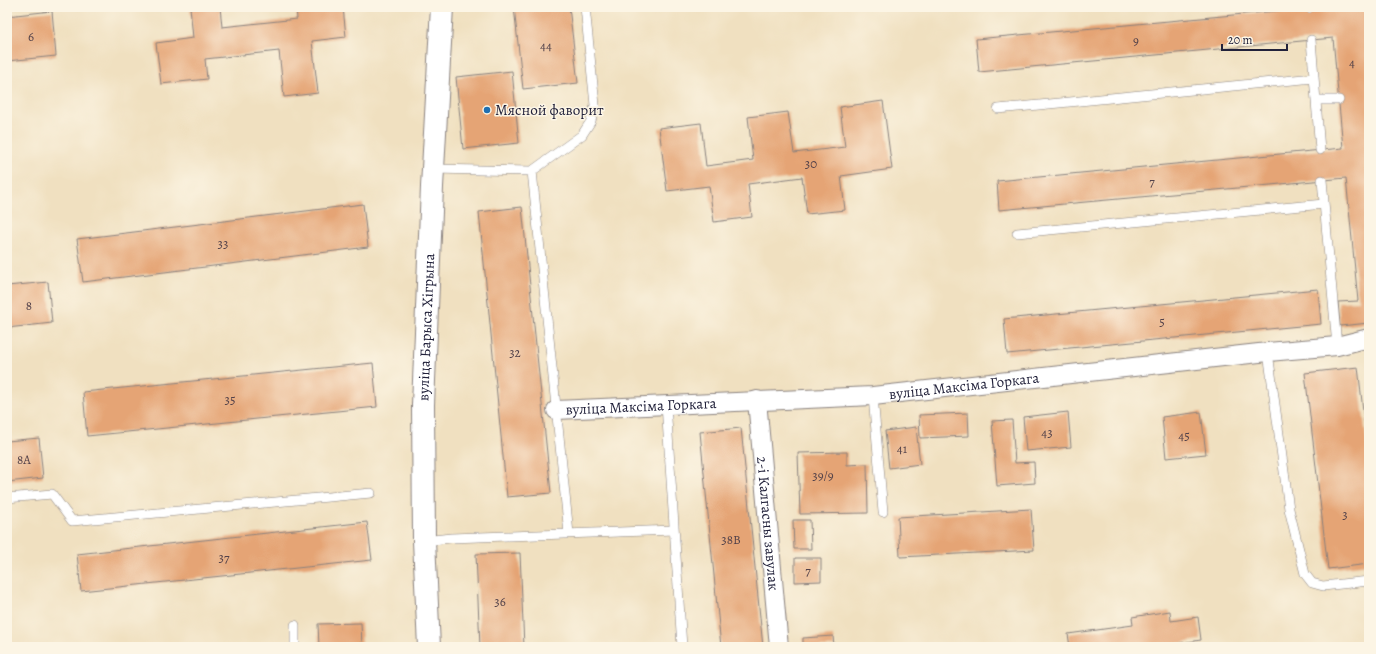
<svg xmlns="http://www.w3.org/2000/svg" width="1376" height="654" viewBox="0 0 1376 654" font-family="Alegreya,serif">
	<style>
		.building { fill: #e5a475 }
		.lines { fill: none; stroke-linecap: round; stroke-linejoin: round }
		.lane-casing { stroke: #89817e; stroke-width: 10 }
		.street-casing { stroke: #89817e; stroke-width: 20 }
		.secondary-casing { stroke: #89817e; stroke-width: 24 }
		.lane { stroke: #fff; stroke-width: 9 }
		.street { stroke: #fff; stroke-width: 18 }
		.secondary { stroke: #fff; stroke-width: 22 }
		.poi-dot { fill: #1f6fb2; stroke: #fcf5e5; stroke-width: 1.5 }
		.labels { text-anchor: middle; stroke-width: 3; stroke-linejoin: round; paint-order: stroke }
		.number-label { font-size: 13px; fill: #53424a }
		.poi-label { font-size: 15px; fill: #22223b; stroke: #fcf5e5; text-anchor: start }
		.street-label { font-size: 15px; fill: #22223b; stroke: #fcf5e5 }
	</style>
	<rect width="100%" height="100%" fill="#fcf5e5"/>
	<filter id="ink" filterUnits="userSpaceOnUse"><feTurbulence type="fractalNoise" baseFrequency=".025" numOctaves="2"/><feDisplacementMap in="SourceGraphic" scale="8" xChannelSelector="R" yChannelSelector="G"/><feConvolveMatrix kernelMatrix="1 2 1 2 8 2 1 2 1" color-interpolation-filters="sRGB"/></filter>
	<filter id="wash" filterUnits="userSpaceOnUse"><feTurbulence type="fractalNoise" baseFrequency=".012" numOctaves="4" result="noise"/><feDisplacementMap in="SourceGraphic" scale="16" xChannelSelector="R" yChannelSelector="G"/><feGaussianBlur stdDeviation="0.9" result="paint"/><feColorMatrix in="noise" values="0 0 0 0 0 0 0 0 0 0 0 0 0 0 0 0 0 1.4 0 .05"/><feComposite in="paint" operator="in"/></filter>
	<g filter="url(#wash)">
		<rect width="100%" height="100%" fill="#f0e0c0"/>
		<g id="blocks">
			<!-- building -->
			<path class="building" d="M 190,7 L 220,7 L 222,27 L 297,19 L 296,7 L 343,7 L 346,37 L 312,41 L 318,93 L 284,97 L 279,51 L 205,59 L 207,79 L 161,84 L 156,43 L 193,38 Z
				M 514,7 L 569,7 L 578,83 L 523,89 Z
				M 1319,7 L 1369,7 L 1369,323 L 1340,326 L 1338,302 L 1358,301 L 1346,178 L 999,210 L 997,181 L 1343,148 L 1333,38 L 979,72 L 976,39 Z
				M 52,11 L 56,56 L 7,61 L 7,16 Z
				M 512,71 L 519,143 L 463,149 L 456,77 Z
				M 883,101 L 892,169 L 841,176 L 845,210 L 807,214 L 802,177 L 748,184 L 752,217 L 714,222 L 709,186 L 667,191 L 659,128 L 701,123 L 706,166 L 753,160 L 748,117 L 788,112 L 794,153 L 845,147 L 840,107 Z
				M 363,204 L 368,247 L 83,282 L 77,239 Z
				M 522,207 L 551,493 L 507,497 L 479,212 Z
				M 48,282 L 52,323 L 7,328 L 7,286 Z
				M 1318,289 L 1321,324 L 1007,354 L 1004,319 Z
				M 373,363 L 377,407 L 87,436 L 83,392 Z
				M 1358,367 L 1369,463 L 1369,564 L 1328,569 L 1305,373 Z
				M 1068,412 L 1071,447 L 1026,451 L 1023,417 Z
				M 1201,412 L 1206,454 L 1166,458 L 1162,417 Z
				M 968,413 L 969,436 L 920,438 L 919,415 Z
				M 1012,420 L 1015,463 L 1034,462 L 1035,483 L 997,486 L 992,421 Z
				M 916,427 L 920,464 L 889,468 L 885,431 Z
				M 741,428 L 763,647 L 721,647 L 700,432 Z
				M 39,438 L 43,478 L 7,482 L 7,441 Z
				M 847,452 L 847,465 L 867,464 L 868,513 L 800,514 L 798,453 Z
				M 1031,509 L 1034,550 L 900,557 L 898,517 Z
				M 793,520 L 810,520 L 811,549 L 794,549 Z
				M 367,522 L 372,560 L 81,591 L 77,554 Z
				M 520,553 L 524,647 L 480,647 L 476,554 Z
				M 795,558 L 821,558 L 821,581 L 795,582 Z
				M 1170,611 L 1171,621 L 1198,617 L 1201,640 L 1154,647 L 1070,647 L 1068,634 L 1133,625 L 1132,617 Z
				M 361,623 L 362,647 L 319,647 L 318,624 Z
				M 833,636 L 834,647 L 803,647 L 803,638 Z"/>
		</g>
	</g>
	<g filter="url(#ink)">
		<use href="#blocks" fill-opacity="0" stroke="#89817e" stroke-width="1"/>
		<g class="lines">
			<!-- lane casing -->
			<g class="lane-casing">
				<path id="lane" d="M 1309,7 L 1309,8
					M 1311,40 L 1320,150
					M 1316,100 L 1339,100
					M 998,109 L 1314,78
					M 433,169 L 532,171 L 569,534
					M 532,171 L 582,135 L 591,121 L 595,105 L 585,7
					M 1322,180 L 1337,346
					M 1017,233 L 1324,204
					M 1268,352 L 1289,509 L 1305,574 L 1312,583 L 1323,586 L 1369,581
					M 873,396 L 883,512
					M 666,404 L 682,647
					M 7,498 L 52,494 L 72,521 L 371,493
					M 424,541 L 451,538 L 674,530
					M 295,625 L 295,647"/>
			</g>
			<!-- street casing -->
			<g class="street-casing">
				<g id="street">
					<path id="s1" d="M 757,400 L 779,647"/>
					<path id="s2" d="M 556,410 L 873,396 L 1268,352 L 1337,346 L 1369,338"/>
				</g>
			</g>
			<!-- secondary casing -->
			<g class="secondary-casing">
				<g id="secondary">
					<path id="s3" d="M 429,647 L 424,541 L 423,405 L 432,187 L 442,7"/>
				</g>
			</g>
			<!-- lane -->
			<use href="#lane" class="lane"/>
			<!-- street -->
			<use href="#street" class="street"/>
			<!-- secondary -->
			<use href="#secondary" class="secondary"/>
		</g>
	</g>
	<!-- markers -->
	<circle class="poi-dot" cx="487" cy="110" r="4"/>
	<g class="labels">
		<!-- number labels -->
		<g class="number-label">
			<text x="31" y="41">6</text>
			<text x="1136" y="45">9</text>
			<text x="546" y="50">44</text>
			<text x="1352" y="67">4</text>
			<text x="811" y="168">30</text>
			<text x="1152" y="186">7</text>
			<text x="223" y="248">33</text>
			<text x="29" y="310">8</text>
			<text x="1162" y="326">5</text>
			<text x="515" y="357">32</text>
			<text x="230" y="404">35</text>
			<text x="1047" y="437">43</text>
			<text x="1184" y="440">45</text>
			<text x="902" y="453">41</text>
			<text x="24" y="464">8А</text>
			<text x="823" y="480">39/9</text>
			<text x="1345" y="519">3</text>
			<text x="731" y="544">38В</text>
			<text x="224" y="562">37</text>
			<text x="808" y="575">7</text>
			<text x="500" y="606">36</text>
		</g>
		<!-- poi labels -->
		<g class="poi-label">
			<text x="495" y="115">Мясной фаворит</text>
		</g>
		<!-- street labels -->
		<g class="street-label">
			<text dy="5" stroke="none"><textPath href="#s3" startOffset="320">вуліца Барыса Хігрына</textPath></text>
			<text dy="5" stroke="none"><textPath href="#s2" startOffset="409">вуліца Максіма Горкага</textPath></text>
			<text dy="5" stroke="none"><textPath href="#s2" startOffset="85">вуліца Максіма Горкага</textPath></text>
			<text dy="5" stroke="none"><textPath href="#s1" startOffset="124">2-і Калгасны завулак</textPath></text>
		</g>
	</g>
	<!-- margin -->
	<rect width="1376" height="654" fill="none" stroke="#fcf5e5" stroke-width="24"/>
	<!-- scale -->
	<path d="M1222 44v6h65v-6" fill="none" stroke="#22223b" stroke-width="2"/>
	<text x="1228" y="44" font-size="12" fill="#22223b" stroke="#fcf5e5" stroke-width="3" paint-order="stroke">20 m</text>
</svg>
